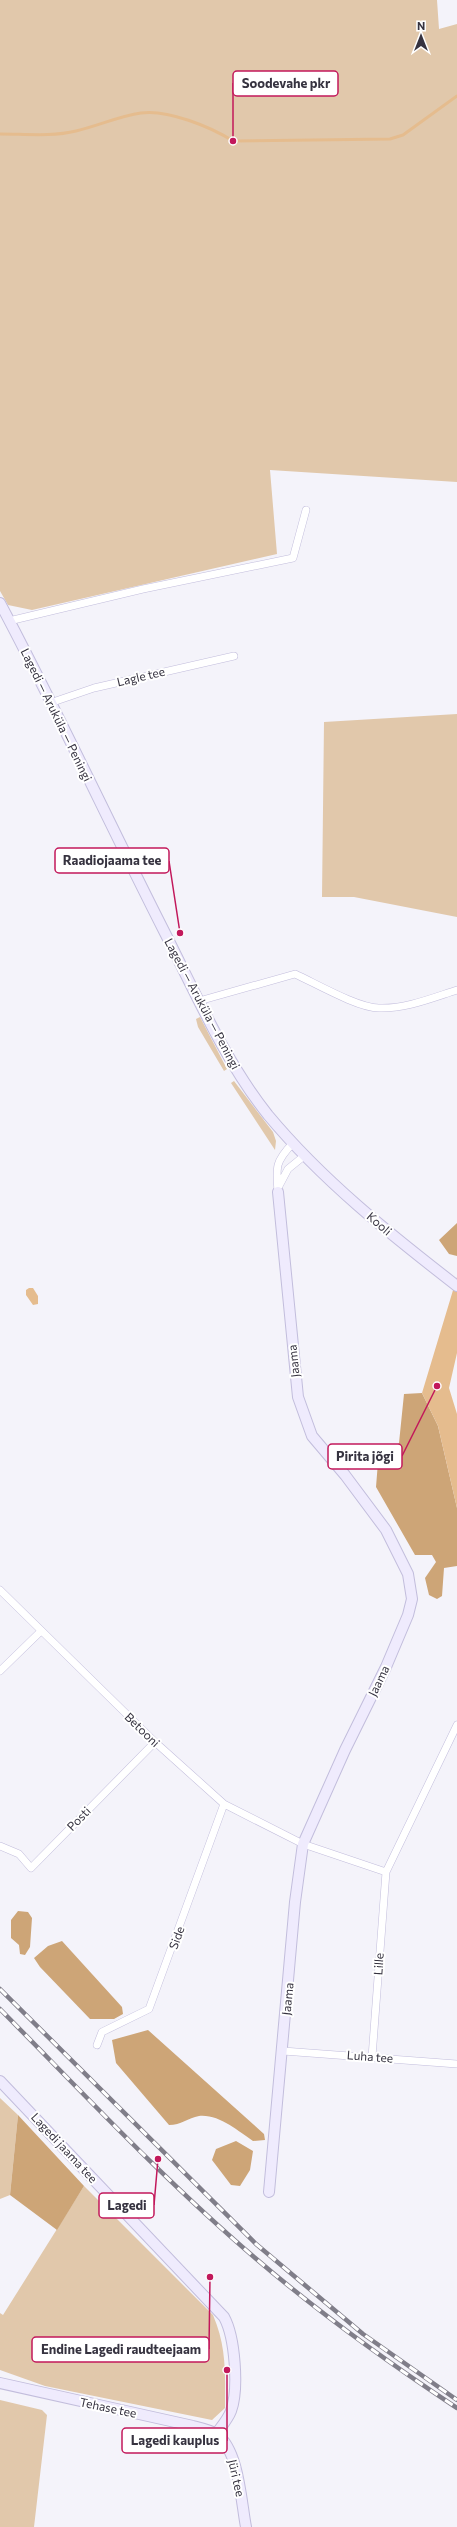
<svg xmlns="http://www.w3.org/2000/svg" width="457" height="2527" viewBox="0 0 457 2527" font-family="Commissioner,sans-serif">
	<style>
		.green { fill: #e1c8ab }
		.forest { fill: #cda577 }
		.water { fill: #e5bc8e }
		.lines { fill: none; stroke-linecap: round; stroke-linejoin: round }
		.stream { stroke: #e5bc8e; stroke-width: 3 }
		.street-casing { stroke: #c2bddc; stroke-width: 8 }
		.secondary-casing { stroke: #c2bddc; stroke-width: 12 }
		.street { stroke: #fff; stroke-width: 7 }
		.secondary { stroke: #efebfd; stroke-width: 10 }
		.rail-casing { stroke: #807e89; stroke-width: 4.5 }
		.rail { stroke: #fff; stroke-width: 3; stroke-dasharray: 9; stroke-linecap: butt }
		.labels { text-anchor: middle; stroke-width: 4; stroke-linejoin: round; paint-order: stroke }
		.street-label { font-size: 12px; fill: #363340; stroke: #fff }
		.leader { fill: none; stroke: #c2185b; stroke-width: 1.5 }
		.callout-dot { fill: #c2185b; stroke: #fff; stroke-width: 1.5 }
		.callout { fill: #fff; stroke: #c2185b; stroke-width: 1.5 }
		.callout-label { font-size: 13px; text-anchor: middle; font-weight: bold; fill: #363340 }
	</style>
	<rect width="100%" height="100%" fill="#f4f3fa"/>
	<!-- green -->
	<path class="green" d="M 0,0 L 437,0 L 439,29 L 457,24 L 457,482 L 270,470 L 277,554 L 32,610 L 8,605 L 0,591 Z
		M 457,714 L 457,917 L 354,897 L 322,897 L 324,722 Z
		M 200,1017 L 227,1069 L 224,1071 L 198,1027 L 196,1019 Z
		M 234,1081 L 273,1132 L 276,1141 L 275,1150 L 231,1083 Z
		M 0,2098 L 18,2115 L 10,2195 L 0,2199 Z
		M 84,2186 L 213,2315 C 227,2348 225,2374 225,2408 L 212,2420 L 45,2386 L 0,2370 L 0,2313 L 3,2315 Z
		M 0,2400 L 42,2410 L 47,2415 L 34,2527 L 0,2527 Z"/>
	<!-- forest -->
	<path class="forest" d="M 457,1223 L 457,1256 L 449,1254 L 439,1240 Z
		M 422,1393 L 438,1426 L 457,1508 L 457,1566 L 444,1568 L 442,1596 L 437,1599 L 429,1595 L 425,1578 L 436,1562 L 432,1555 L 415,1555 L 376,1487 L 378,1462 L 399,1443 L 404,1394 Z
		M 18,1911 L 28,1912 L 32,1918 L 30,1947 L 25,1955 L 20,1954 L 19,1945 L 11,1938 L 11,1920 Z
		M 62,1941 L 122,2007 L 123,2014 L 114,2019 L 90,2019 L 40,1967 L 34,1958 L 48,1946 Z
		M 148,2030 L 264,2134 L 265,2140 L 253,2141 C 238,2131 219,2114 199,2116 C 188,2118 181,2125 169,2125 L 116,2063 L 112,2040 Z
		M 18,2115 L 84,2186 L 57,2230 L 10,2195 Z
		M 236,2141 L 253,2151 L 250,2170 L 240,2186 L 231,2185 L 212,2160 L 216,2149 Z"/>
	<!-- water -->
	<path class="water" d="M 457,1277 L 457,1353 L 449,1388 L 457,1414 L 457,1508 L 438,1426 L 422,1393 Z
		M 29,1288 L 33,1288 L 38,1296 L 38,1304 L 33,1305 L 26,1295 L 26,1290 Z"/>
	<g class="lines">
		<!-- stream -->
		<path class="stream" d="M 0,134 C 25,134 52,137 76,131 C 98,126 119,116 141,113 C 167,109 211,127 233,141 L 390,139 L 403,135 L 457,96"/>
		<!-- street casing -->
		<g class="street-casing">
			<path id="street" d="M 9,621 L 143,589 L 293,558 L 306,510
				M 50,703 L 94,688 L 234,656
				M 199,1001 L 295,974 C 315,983 358,1008 379,1008 C 405,1009 432,998 457,990
				M 279,1186 L 288,1169 L 304,1156
				M 278,1192 C 276,1167 275,1162 293,1143
				M 0,1590 L 155,1742 L 224,1804 L 303,1844 L 386,1872
				M 0,1671 L 40,1632
				M 0,1846 L 19,1854 L 31,1868 L 155,1742
				M 97,2045 L 102,2032 L 149,2009 L 224,1804
				M 283,2051 L 457,2064
				M 372,2057 L 386,1872 L 457,1725"/>
		</g>
		<!-- secondary casing -->
		<g class="secondary-casing">
			<path id="secondary" d="M 0,603 C 58,712 109,823 165,933 C 196,994 225,1061 268,1115 C 323,1181 390,1234 457,1286
				M 0,2081 L 224,2317 C 235,2337 239,2389 231,2411 C 228,2419 221,2427 216,2434
				M 269,2192 L 295,1902 L 303,1844 L 345,1750 L 386,1667 L 408,1615 L 412,1599 L 408,1574 L 386,1530 L 345,1475 L 312,1436 L 298,1397 L 278,1192
				M 0,2383 L 193,2426 C 201,2428 210,2430 217,2434 C 239,2451 241,2501 246,2527"/>
		</g>
		<!-- street -->
		<use href="#street" class="street"/>
		<!-- secondary -->
		<use href="#secondary" class="secondary"/>
		<!-- rail casing -->
		<g class="rail-casing">
			<path id="rail" d="M 0,1989 L 256,2244 L 363,2334 L 457,2400
				M 0,2009 C 83,2093 164,2180 254,2257 C 318,2312 386,2361 457,2408"/>
		</g>
		<!-- rail -->
		<use href="#rail" class="rail"/>
	</g>
	<g class="labels">
		<!-- street labels -->
		<g class="street-label">
			<text transform="translate(141 677) rotate(-13)" y="4">Lagle tee</text>
			<text transform="translate(56 715) rotate(64)" y="4">Lagedi — Aruküla — Peningi</text>
			<text transform="translate(202 1004) rotate(62)" y="4">Lagedi — Aruküla — Peningi</text>
			<text transform="translate(379 1224) rotate(41)" y="4">Kooli</text>
			<text transform="translate(294 1361) rotate(-96)" y="4">Jaama</text>
			<text transform="translate(379 1681) rotate(-64)" y="4">Jaama</text>
			<text transform="translate(142 1730) rotate(44)" y="4">Betooni</text>
			<text transform="translate(79 1819) rotate(-46)" y="4">Posti</text>
			<text transform="translate(177 1938) rotate(-70)" y="4">Side</text>
			<text transform="translate(379 1964) rotate(-86)" y="4">Lille</text>
			<text transform="translate(288 1999) rotate(-84)" y="4">Jaama</text>
			<text transform="translate(370 2057) rotate(4)" y="4">Luha tee</text>
			<text transform="translate(64 2148) rotate(47)" y="4">Lagedi jaama tee</text>
			<text transform="translate(108 2408) rotate(12)" y="4">Tehase tee</text>
			<text transform="translate(236 2478) rotate(77)" y="4">Jüri tee</text>
		</g>
	</g>
	<!-- callouts -->
	<path class="leader" d="M233 141L233 83M180 933L169 861M437 1386L402 1456M158 2159L154 2205M210 2277L209 2349M227 2370L227 2441"/>
	<g class="callout-dot">
		<circle cx="233" cy="141" r="4"/>
		<circle cx="180" cy="933" r="4"/>
		<circle cx="437" cy="1386" r="4"/>
		<circle cx="158" cy="2159" r="4"/>
		<circle cx="210" cy="2277" r="4"/>
		<circle cx="227" cy="2370" r="4"/>
	</g>
	<g class="callout">
		<rect x="233" y="71" width="105" height="25" rx="4"/>
		<rect x="55" y="848" width="114" height="25" rx="4"/>
		<rect x="328" y="1444" width="74" height="25" rx="4"/>
		<rect x="99" y="2193" width="55" height="25" rx="4"/>
		<rect x="32" y="2337" width="177" height="25" rx="4"/>
		<rect x="122" y="2428" width="105" height="25" rx="4"/>
	</g>
	<g class="callout-label">
		<text x="286" y="88">Soodevahe pkr</text>
		<text x="112" y="865">Raadiojaama tee</text>
		<text x="365" y="1461">Pirita jõgi</text>
		<text x="127" y="2210">Lagedi</text>
		<text x="121" y="2354">Endine Lagedi raudteejaam</text>
		<text x="175" y="2445">Lagedi kauplus</text>
	</g>
	<!-- north arrow -->
	<g transform="translate(421 36)" stroke="#ffffff" stroke-width="3" paint-order="stroke">
	<path d="M0-3L7 15L0 10L-7 15Z" fill="#363340"/>
	<text y="-6" font-size="11" font-weight="bold" text-anchor="middle" fill="#363340">N</text>
	</g>
</svg>
